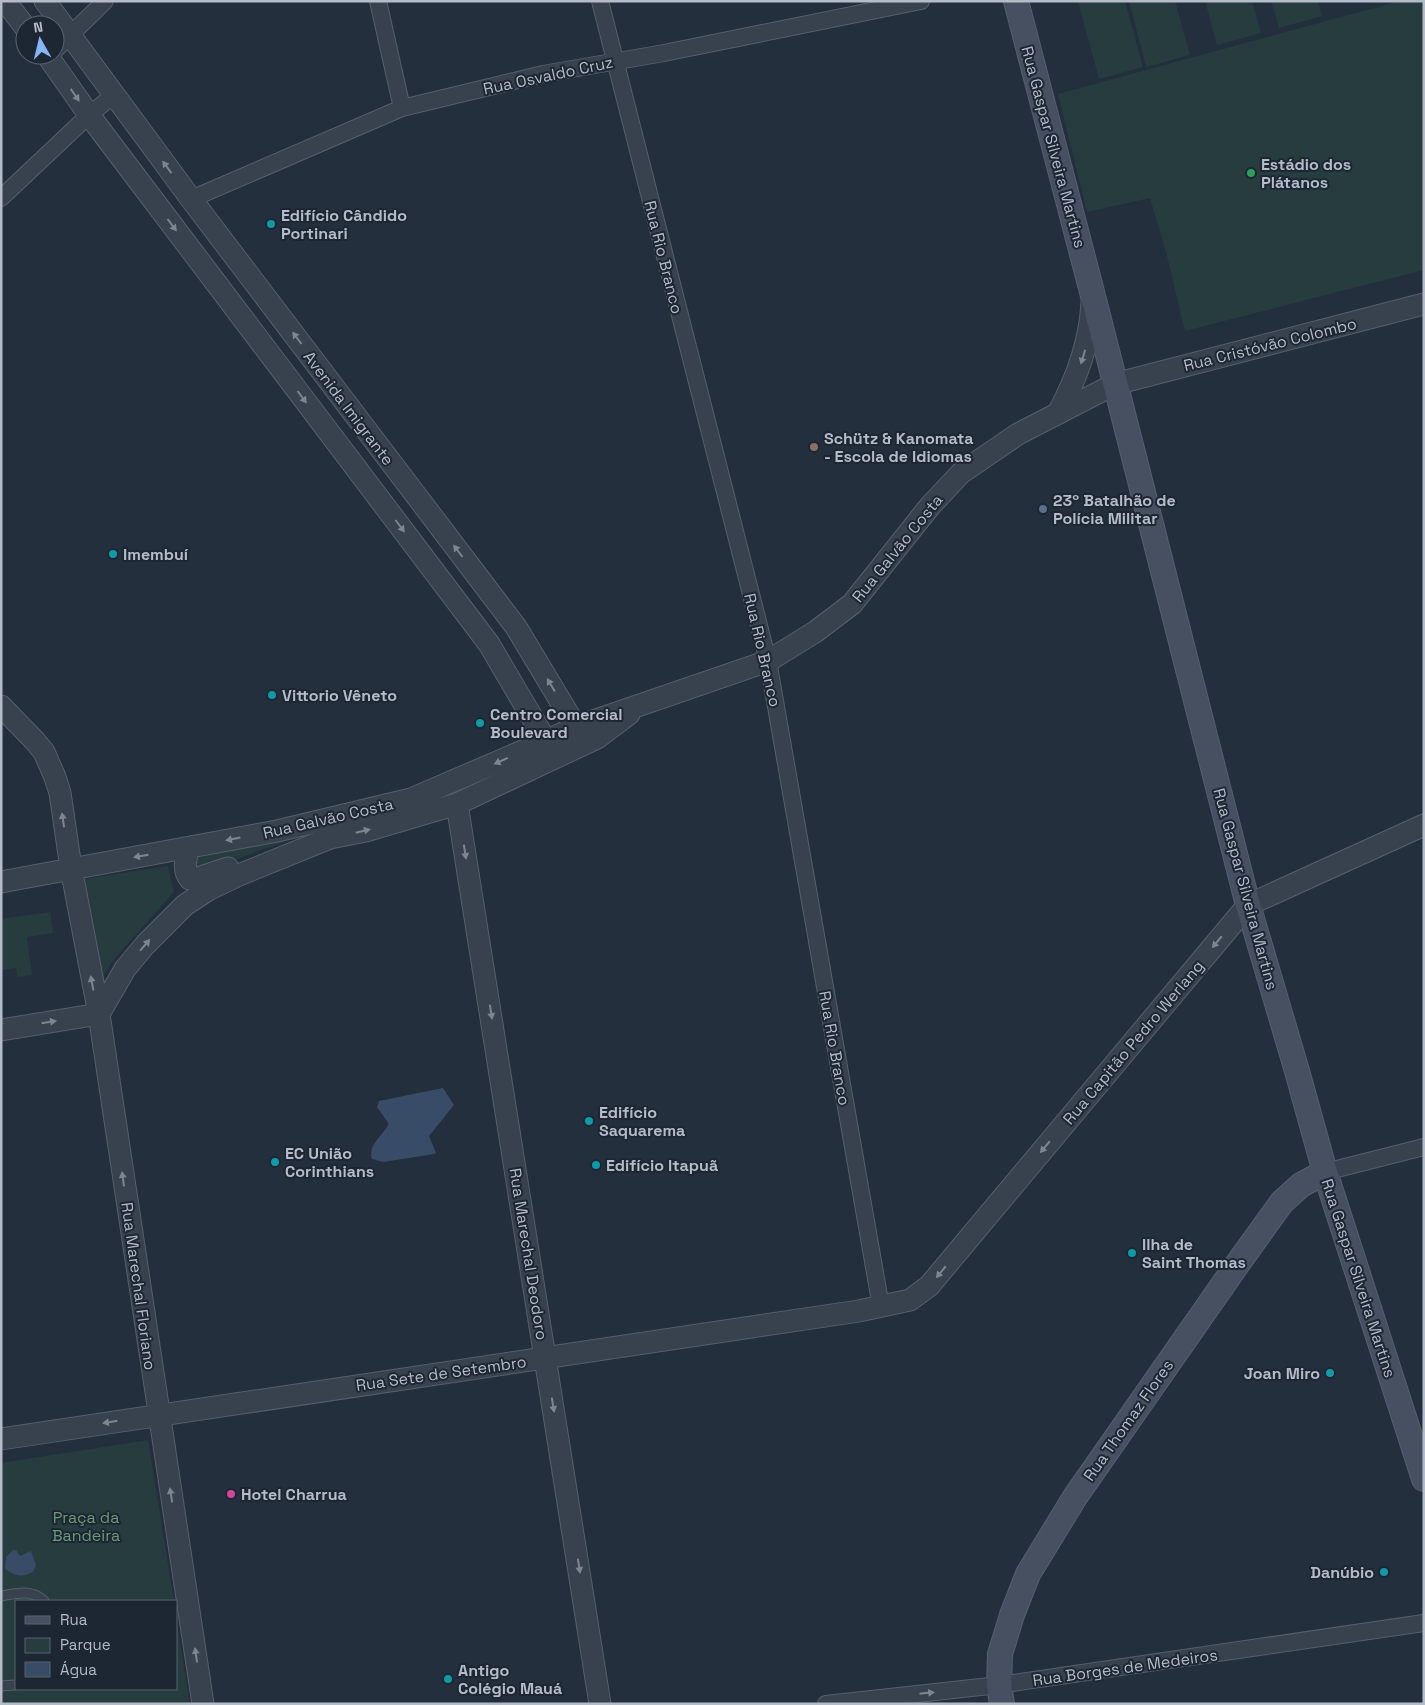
<svg xmlns="http://www.w3.org/2000/svg" width="1425" height="1705" viewBox="0 0 1425 1705" font-family="'Space Grotesk',sans-serif">
	<style>
		.green { fill: #263c3f }
		.water { fill: #394c67 }
		.lines { fill: none; stroke-linecap: round; stroke-linejoin: round }
		.service-casing { stroke: #565f6c; stroke-width: 11 }
		.minor-casing { stroke: #565f6c; stroke-width: 18 }
		.tertiary-casing { stroke: #565f6c; stroke-width: 23 }
		.secondary-casing { stroke: #565f6c; stroke-width: 26 }
		.service { stroke: #38414e; stroke-width: 9 }
		.minor { stroke: #38414e; stroke-width: 16 }
		.tertiary { stroke: #38414e; stroke-width: 21 }
		.secondary { stroke: #465061; stroke-width: 24 }
		.oneway { fill: #7c8592 }
		.leisure-dot { fill: #2e9e5b; stroke: #1d2633; stroke-width: 2 }
		.culture-dot { fill: #0f9aa8; stroke: #1d2633; stroke-width: 2 }
		.education-dot { fill: #8d6e63; stroke: #1d2633; stroke-width: 2 }
		.service-dot { fill: #5c6f8a; stroke: #1d2633; stroke-width: 2 }
		.hotel-dot { fill: #d1479c; stroke: #1d2633; stroke-width: 2 }
		.labels { text-anchor: middle; stroke-width: 4; stroke-linejoin: round; paint-order: stroke }
		.street-label { font-size: 16px; fill: #b4bcc9; stroke: #1d2633 }
		.poi-label { font-size: 16px; font-weight: bold; fill: #b4bcc9; stroke: #1d2633; text-anchor: start }
		.park-label { font-size: 16px; fill: #6b9a76; stroke: #1d2633 }
	</style>
	<rect width="100%" height="100%" fill="#242f3e"/>
	<!-- green -->
	<path class="green" d="M 1078,1 L 1125,1 L 1143,67 L 1099,79 Z
		M 1129,1 L 1175,1 L 1190,55 L 1146,67 Z
		M 1205,1 L 1252,1 L 1261,33 L 1217,45 Z
		M 1271,1 L 1318,1 L 1322,16 L 1279,28 Z
		M 1400,1 L 1424,1 L 1424,270 L 1185,331 L 1167,256 L 1150,198 L 1087,212 L 1058,94 Z
		M 493,775 L 446,797 L 334,830 L 299,837 L 250,854 L 211,870 L 195,870 L 190,858 Z
		M 168,866 L 174,892 L 114,959 L 95,989 L 78,880 Z
		M 50,912 L 53,933 L 27,937 L 32,975 L 17,977 L 16,968 L 1,970 L 1,919 Z
		M 148,1440 L 174,1601 L 16,1601 L 16,1689 L 176,1689 L 176,1618 L 190,1704 L 1,1704 L 1,1463 Z"/>
	<!-- water -->
	<path class="water" d="M 443,1088 L 454,1105 L 429,1136 L 436,1153 L 434,1154 L 383,1162 L 372,1159 C 367,1146 383,1135 389,1124 L 377,1107 L 379,1101 Z
		M 13,1550 L 16,1550 L 20,1556 L 31,1551 L 36,1565 L 33,1572 C 21,1578 16,1576 5,1569 L 6,1557 Z"/>
	<g class="lines">
		<!-- service casing -->
		<g class="service-casing">
			<path id="service" d="M 1,1596 C 17,1593 32,1589 44,1601
				M 1,1686 L 16,1685"/>
		</g>
		<!-- minor casing -->
		<g class="minor-casing">
			<path id="minor" d="M 378,1 L 402,108
				M 600,1 L 768,661 L 881,1307
				M 55,50 L 105,1
				M 1,198 L 89,115 L 114,95
				M 191,199 L 402,108 L 543,74 L 664,53 L 921,1
				M 1325,1172 L 1424,1147
				M 826,1704 L 999,1685 L 1424,1623"/>
		</g>
		<!-- tertiary casing -->
		<g class="tertiary-casing">
			<path id="tertiary" d="M 5,1 L 25,27
				M 45,1 L 191,199 L 516,627 L 576,727 L 581,739 L 581,743 L 579,746
				M 47,55 L 89,115 L 489,644 L 546,741
				M 1058,413 C 1077,378 1090,343 1092,302
				M 1,706 L 35,741 L 44,752 L 55,777 L 60,793 L 71,868 L 99,1014 L 203,1704
				M 457,804 L 600,1704
				M 189,848 C 186,858 182,870 190,879 L 195,879 L 228,868
				M 1,882 L 277,831 L 411,799 L 546,741 L 576,727 L 768,661 L 815,632 L 852,604 L 930,506 L 961,473 L 1018,434 L 1115,384 L 1424,304
				M 1,1030 L 99,1014 L 125,969 L 145,945 L 185,905 L 208,890 L 239,875 L 330,838 L 366,831 L 457,804 L 597,738 L 629,714
				M 1,1439 L 859,1311 L 910,1300 L 929,1286 L 1248,905 L 1424,825"/>
		</g>
		<!-- secondary casing -->
		<g class="secondary-casing">
			<path id="secondary" d="M 1016,1 L 1092,292 L 1248,905 L 1297,1071 L 1325,1172 L 1424,1479
				M 1002,1704 L 999,1685 L 1000,1654 L 1012,1615 L 1028,1574 L 1075,1497 L 1241,1259 L 1282,1202 L 1301,1185 L 1325,1172"/>
		</g>
		<!-- service -->
		<use href="#service" class="service"/>
		<!-- minor -->
		<use href="#minor" class="minor"/>
		<!-- tertiary -->
		<use href="#tertiary" class="tertiary"/>
		<!-- secondary -->
		<use href="#secondary" class="secondary"/>
	</g>
	<!-- one-way arrows -->
	<defs><path id="oneway-solid" d="M-6-.8H1V-3.2L6.5 0L1 3.2V.8H-6Z" transform="scale(1.25)"/></defs>
	<g class="oneway">
		<use href="#oneway-solid" transform="translate(75 95) rotate(55)"/>
		<use href="#oneway-solid" transform="translate(167 167) rotate(-126)"/>
		<use href="#oneway-solid" transform="translate(172 225) rotate(53)"/>
		<use href="#oneway-solid" transform="translate(297 338) rotate(-127)"/>
		<use href="#oneway-solid" transform="translate(1083 357) rotate(107)"/>
		<use href="#oneway-solid" transform="translate(302 397) rotate(53)"/>
		<use href="#oneway-solid" transform="translate(400 526) rotate(53)"/>
		<use href="#oneway-solid" transform="translate(458 551) rotate(-127)"/>
		<use href="#oneway-solid" transform="translate(551 685) rotate(-121)"/>
		<use href="#oneway-solid" transform="translate(501 761) rotate(156)"/>
		<use href="#oneway-solid" transform="translate(63 820) rotate(-98)"/>
		<use href="#oneway-solid" transform="translate(363 831) rotate(-13)"/>
		<use href="#oneway-solid" transform="translate(233 839) rotate(169)"/>
		<use href="#oneway-solid" transform="translate(465 852) rotate(81)"/>
		<use href="#oneway-solid" transform="translate(141 856) rotate(170)"/>
		<use href="#oneway-solid" transform="translate(1217 942) rotate(130)"/>
		<use href="#oneway-solid" transform="translate(145 945) rotate(-49)"/>
		<use href="#oneway-solid" transform="translate(92 983) rotate(-101)"/>
		<use href="#oneway-solid" transform="translate(491 1012) rotate(81)"/>
		<use href="#oneway-solid" transform="translate(49 1022) rotate(-9)"/>
		<use href="#oneway-solid" transform="translate(1045 1147) rotate(130)"/>
		<use href="#oneway-solid" transform="translate(123 1179) rotate(-98)"/>
		<use href="#oneway-solid" transform="translate(941 1272) rotate(130)"/>
		<use href="#oneway-solid" transform="translate(553 1405) rotate(81)"/>
		<use href="#oneway-solid" transform="translate(110 1422) rotate(171)"/>
		<use href="#oneway-solid" transform="translate(171 1495) rotate(-99)"/>
		<use href="#oneway-solid" transform="translate(579 1566) rotate(81)"/>
		<use href="#oneway-solid" transform="translate(196 1655) rotate(-98)"/>
		<use href="#oneway-solid" transform="translate(927 1693) rotate(-6)"/>
	</g>
	<!-- markers -->
	<circle class="leisure-dot" cx="1251" cy="173" r="5"/>
	<g class="culture-dot">
		<circle cx="271" cy="224" r="5"/>
		<circle cx="113" cy="554" r="5"/>
		<circle cx="272" cy="695" r="5"/>
		<circle cx="480" cy="723" r="5"/>
		<circle cx="589" cy="1121" r="5"/>
		<circle cx="275" cy="1162" r="5"/>
		<circle cx="596" cy="1165" r="5"/>
		<circle cx="1132" cy="1253" r="5"/>
		<circle cx="1330" cy="1373" r="5"/>
		<circle cx="1384" cy="1572" r="5"/>
		<circle cx="448" cy="1679" r="5"/>
	</g>
	<circle class="education-dot" cx="814" cy="447" r="5"/>
	<circle class="service-dot" cx="1043" cy="509" r="5"/>
	<circle class="hotel-dot" cx="231" cy="1494" r="5"/>
	<g class="labels">
		<!-- street labels -->
		<g class="street-label">
			<text transform="translate(548 75) rotate(-12)" y="6">Rua Osvaldo Cruz</text>
			<text transform="translate(1054 147) rotate(75)" y="6">Rua Gaspar Silveira Martins</text>
			<text transform="translate(664 257) rotate(76)" y="6">Rua Rio Branco</text>
			<text transform="translate(1270 344) rotate(-14)" y="6">Rua Cristóvão Colombo</text>
			<text transform="translate(349 408) rotate(53)" y="6">Avenida Imigrante</text>
			<text transform="translate(897 548) rotate(-51)" y="6">Rua Galvão Costa</text>
			<text transform="translate(763 650) rotate(77)" y="6">Rua Rio Branco</text>
			<text transform="translate(328 818) rotate(-13)" y="6">Rua Galvão Costa</text>
			<text transform="translate(1246 889) rotate(75)" y="6">Rua Gaspar Silveira Martins</text>
			<text transform="translate(1133 1042) rotate(-50)" y="6">Rua Capitão Pedro Werlang</text>
			<text transform="translate(835 1048) rotate(80)" y="6">Rua Rio Branco</text>
			<text transform="translate(529 1254) rotate(81)" y="6">Rua Marechal Deodoro</text>
			<text transform="translate(1359 1278) rotate(72)" y="6">Rua Gaspar Silveira Martins</text>
			<text transform="translate(139 1286) rotate(82)" y="6">Rua Marechal Floriano</text>
			<text transform="translate(441 1373) rotate(-8)" y="6">Rua Sete de Setembro</text>
			<text transform="translate(1128 1420) rotate(-55)" y="6">Rua Thomaz Flores</text>
			<text transform="translate(1125 1667) rotate(-8)" y="6">Rua Borges de Medeiros</text>
		</g>
		<!-- poi labels -->
		<g class="poi-label">
			<text x="1261" y="170">Estádio dos<tspan x="1261" dy="18">Plátanos</tspan></text>
			<text x="281" y="221">Edifício Cândido<tspan x="281" dy="18">Portinari</tspan></text>
			<text x="824" y="444">Schütz &amp; Kanomata<tspan x="824" dy="18">- Escola de Idiomas</tspan></text>
			<text x="1053" y="506">23º Batalhão de<tspan x="1053" dy="18">Polícia Militar</tspan></text>
			<text x="123" y="560">Imembuí</text>
			<text x="282" y="701">Vittorio Vêneto</text>
			<text x="490" y="720">Centro Comercial<tspan x="490" dy="18">Boulevard</tspan></text>
			<text x="599" y="1118">Edifício<tspan x="599" dy="18">Saquarema</tspan></text>
			<text x="285" y="1159">EC União<tspan x="285" dy="18">Corinthians</tspan></text>
			<text x="606" y="1171">Edifício Itapuã</text>
			<text x="1142" y="1250">Ilha de<tspan x="1142" dy="18">Saint Thomas</tspan></text>
			<text x="1320" y="1379" text-anchor="end">Joan Miro</text>
			<text x="241" y="1500">Hotel Charrua</text>
			<text x="1374" y="1578" text-anchor="end">Danúbio</text>
			<text x="458" y="1676">Antigo<tspan x="458" dy="18">Colégio Mauá</tspan></text>
		</g>
		<!-- park labels -->
		<g class="park-label">
			<text x="86" y="1523">Praça da<tspan x="86" dy="18">Bandeira</tspan></text>
		</g>
	</g>
	<!-- border -->
	<rect width="1425" height="1705" fill="none" stroke="#b4bcc9" stroke-width="5"/>
	<!-- legend -->
	<rect x="15" y="1600" width="162" height="90" fill="#1d2633" stroke="#59626f"/>
	<rect x="25" y="1616" width="25" height="8" fill="#465061" stroke="#59626f"/>
	<text x="60" y="1625" font-size="15" fill="#b4bcc9">Rua</text>
	<rect x="25" y="1638" width="25" height="15" fill="#263c3f" stroke="#59626f"/>
	<text x="60" y="1650" font-size="15" fill="#b4bcc9">Parque</text>
	<rect x="25" y="1662" width="25" height="15" fill="#394c67" stroke="#59626f"/>
	<text x="60" y="1675" font-size="15" fill="#b4bcc9">Água</text>
	<!-- north arrow -->
	<g transform="translate(40 40) rotate(352)"><circle r="24" fill="#1d2633" stroke="#59626f"/>
	<path d="M0-4L9 19L0 12L-9 19Z" fill="#8ab4f8"/>
	<text y="-8" font-size="14" font-weight="bold" text-anchor="middle" fill="#b4bcc9">N</text>
	</g>
</svg>
